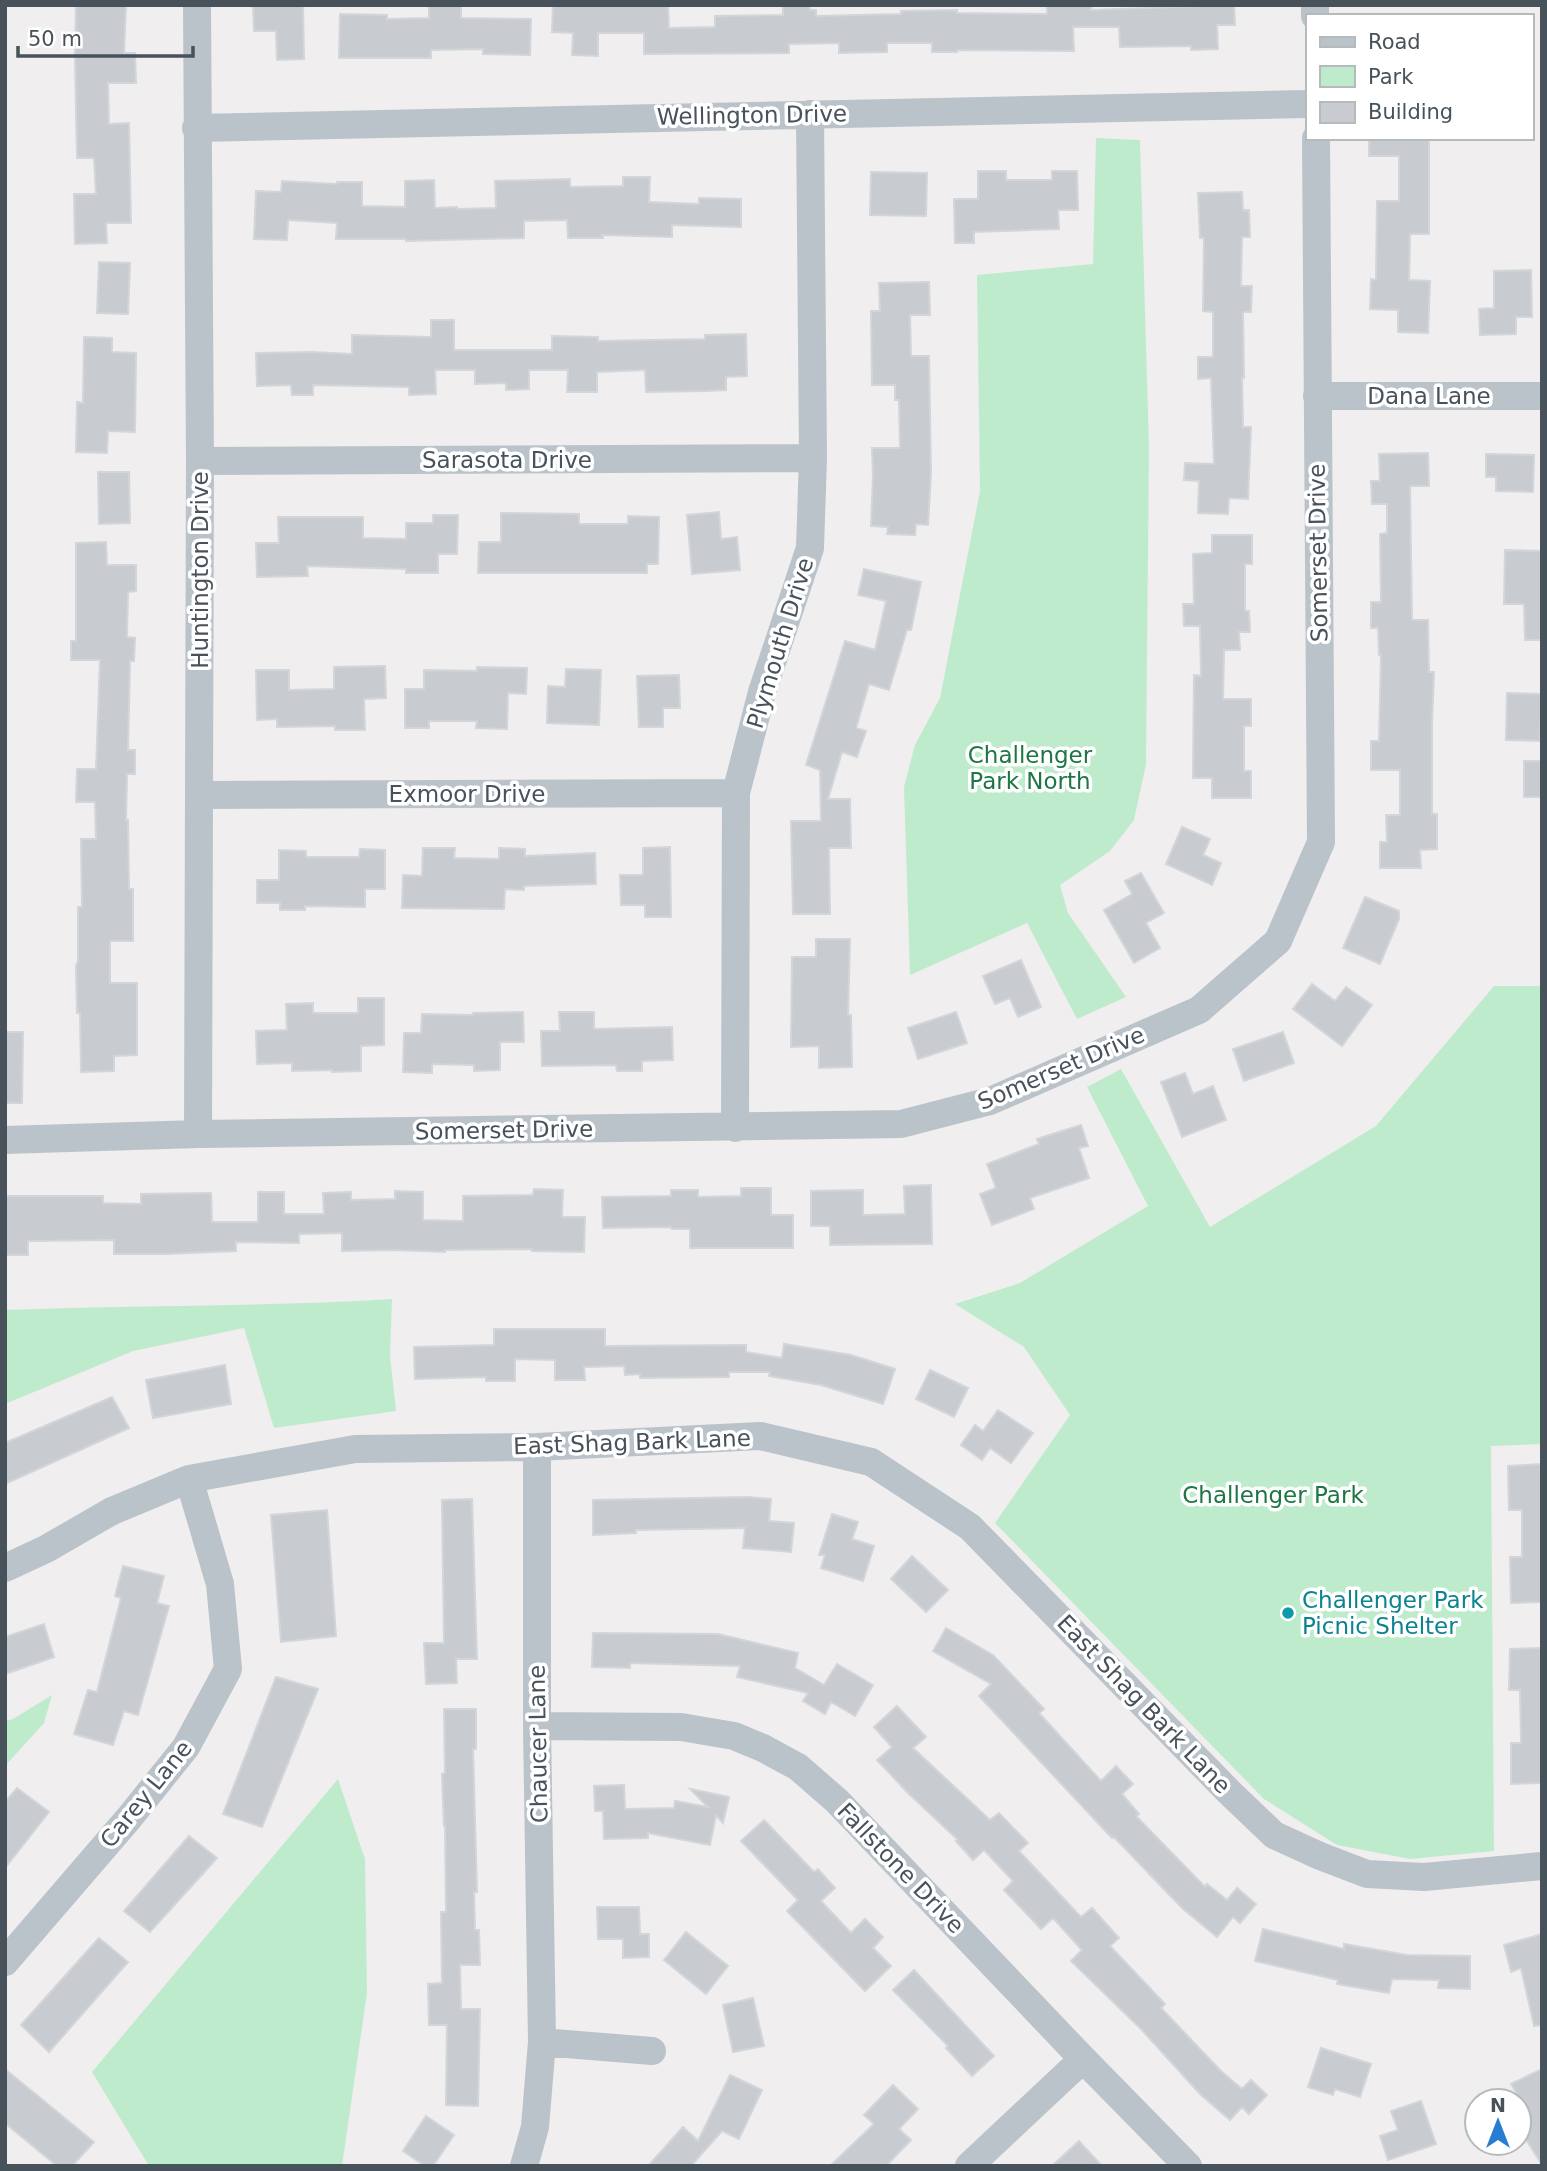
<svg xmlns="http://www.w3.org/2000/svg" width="1547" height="2171" viewBox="0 0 1547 2171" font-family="'DejaVu Sans',sans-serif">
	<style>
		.green { fill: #bfebcd }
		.building { fill: #c8cbd0; stroke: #d2d5d9; stroke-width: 2 }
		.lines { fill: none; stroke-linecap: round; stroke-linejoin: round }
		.street { stroke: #bac3ca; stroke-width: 28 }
		.culture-dot { fill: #0f9aa8; stroke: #fff; stroke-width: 2.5 }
		.labels { text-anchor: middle; stroke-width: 7; stroke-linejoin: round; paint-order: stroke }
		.street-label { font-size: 23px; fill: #47525a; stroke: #fff }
		.park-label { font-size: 23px; fill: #1d7643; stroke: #fff }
		.culture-label { font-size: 23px; fill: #0d838f; stroke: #fff; text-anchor: start }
	</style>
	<rect width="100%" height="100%" fill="#f0eeee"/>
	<!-- green -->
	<path class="green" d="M 1096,138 L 1140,140 L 1149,448 L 1146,764 L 1134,820 L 1110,851 L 1060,885 L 1068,913 L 1126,997 L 1077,1019 L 1027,923 L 910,975 L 904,787 L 915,745 L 940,698 L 980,491 L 977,275 L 1093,264 Z
		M 1494,986 L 1542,986 L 1542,1444 L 1491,1446 L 1494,1851 L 1410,1859 L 1337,1845 L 1264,1799 L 995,1523 L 1070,1415 L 1024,1347 L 955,1304 L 1020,1283 L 1148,1206 L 1087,1087 L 1121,1069 L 1210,1227 L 1376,1126 Z
		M 392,1299 L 390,1356 L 396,1411 L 274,1428 L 244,1328 L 133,1351 L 5,1404 L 5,1310 C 134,1305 263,1307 392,1299 Z
		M 52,1695 L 44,1723 L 5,1766 L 5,1721 L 13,1719 Z
		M 338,1779 L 365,1859 L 367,1993 L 342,2166 L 149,2166 L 92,2072 Z"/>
	<!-- building -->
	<path class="building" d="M 76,5 L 126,5 L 124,53 L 135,53 L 136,83 L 108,83 L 109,124 L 129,123 L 131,223 L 106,223 L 107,243 L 75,244 L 74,194 L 96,194 L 94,158 L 77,158 L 75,57 Z
		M 253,5 L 303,5 L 304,59 L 277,60 L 276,31 L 254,31 Z
		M 429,5 L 461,5 L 461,18 L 531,19 L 530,55 L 483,54 L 483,49 L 431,50 L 431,58 L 339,58 L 340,14 L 387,15 L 387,19 L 429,18 Z
		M 553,5 L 668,5 L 669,28 L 715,27 L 715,16 L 783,15 L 783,5 L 809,5 L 810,10 L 816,10 L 816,16 L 901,14 L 901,11 L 957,10 L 957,13 L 1047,14 L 1047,5 L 1091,5 L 1091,10 L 1234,5 L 1235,25 L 1217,25 L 1218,49 L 1191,50 L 1191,46 L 1120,47 L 1119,27 L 1073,27 L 1074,51 L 957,50 L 957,52 L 932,52 L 932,43 L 887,43 L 887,52 L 839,53 L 839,43 L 789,44 L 789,53 L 644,54 L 644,33 L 598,33 L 598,56 L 572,55 L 573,33 L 552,32 Z
		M 1369,138 L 1429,138 L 1429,234 L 1410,234 L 1409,280 L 1430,281 L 1428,333 L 1398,332 L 1398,310 L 1370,309 L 1371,279 L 1376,280 L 1377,201 L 1399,201 L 1399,156 L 1369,156 Z
		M 978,171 L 1006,171 L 1006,180 L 1052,180 L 1052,171 L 1077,171 L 1078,210 L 1058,210 L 1059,229 L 974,232 L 974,243 L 955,243 L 954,199 L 978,199 Z
		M 871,172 L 927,173 L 926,216 L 870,215 Z
		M 623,177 L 650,177 L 649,202 L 699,204 L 699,198 L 741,199 L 741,227 L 672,225 L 672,237 L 602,235 L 603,238 L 568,238 L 567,220 L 524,221 L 524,238 L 406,241 L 406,239 L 336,239 L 337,223 L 288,220 L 287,240 L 254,239 L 256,191 L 281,192 L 282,181 L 337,184 L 337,182 L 362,182 L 362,206 L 405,207 L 405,181 L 434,180 L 435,208 L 457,207 L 457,209 L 496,208 L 495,181 L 570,179 L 570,187 L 623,186 Z
		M 1242,192 L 1243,210 L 1249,210 L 1250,237 L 1242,237 L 1241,286 L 1252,286 L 1251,312 L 1243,312 L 1244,378 L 1242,378 L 1243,427 L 1251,427 L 1248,499 L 1229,498 L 1228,514 L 1198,513 L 1199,481 L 1184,480 L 1185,463 L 1214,464 L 1211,378 L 1198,379 L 1198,357 L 1213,357 L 1213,312 L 1203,311 L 1204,238 L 1200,238 L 1198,193 Z
		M 99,262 L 130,263 L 128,314 L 97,313 Z
		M 1531,270 L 1532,317 L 1516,317 L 1516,334 L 1480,335 L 1479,309 L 1494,308 L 1494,271 Z
		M 929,282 L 930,315 L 910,315 L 911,356 L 929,356 L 931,473 L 928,525 L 916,524 L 915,535 L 887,534 L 888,527 L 871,526 L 873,474 L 872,448 L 900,448 L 899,400 L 895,400 L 895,385 L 872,385 L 871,311 L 880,311 L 879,283 Z
		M 431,320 L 454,320 L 454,350 L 552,350 L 552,336 L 598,337 L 598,341 L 705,339 L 705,335 L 746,334 L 747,376 L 726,377 L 726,390 L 706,391 L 646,392 L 645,370 L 597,372 L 597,392 L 567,392 L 568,370 L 529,370 L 529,389 L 506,390 L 506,383 L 475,384 L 475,370 L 435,370 L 436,394 L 409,395 L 409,387 L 313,385 L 313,395 L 292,395 L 291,385 L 257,386 L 256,353 L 312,352 L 352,354 L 352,335 L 431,337 Z
		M 84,337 L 112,338 L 112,352 L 136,353 L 135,432 L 108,431 L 107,453 L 76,452 L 77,402 L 83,403 Z
		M 1428,453 L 1429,486 L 1410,486 L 1412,620 L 1428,620 L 1429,672 L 1434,672 L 1432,723 L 1432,814 L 1437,814 L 1437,849 L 1420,850 L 1421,868 L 1380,868 L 1380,842 L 1387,842 L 1386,815 L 1400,815 L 1400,770 L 1371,770 L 1371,741 L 1379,741 L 1381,655 L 1379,655 L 1378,628 L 1371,628 L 1371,602 L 1381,602 L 1380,534 L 1387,533 L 1387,504 L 1372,504 L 1371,481 L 1380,481 L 1379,454 Z
		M 1486,454 L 1534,455 L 1533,492 L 1496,491 L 1496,477 L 1486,477 Z
		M 98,472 L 129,472 L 130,523 L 99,524 Z
		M 719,512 L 721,539 L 737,537 L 740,570 L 692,574 L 687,515 Z
		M 501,513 L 579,514 L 579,524 L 628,524 L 628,516 L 659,517 L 658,564 L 647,564 L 647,573 L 478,573 L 479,542 L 501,542 Z
		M 433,515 L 458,515 L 457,554 L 438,554 L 438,573 L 406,573 L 406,569 L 307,566 L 308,576 L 257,577 L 256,543 L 279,543 L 278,517 L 363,517 L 363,538 L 406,539 L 406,523 L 433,523 Z
		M 1212,535 L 1252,535 L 1252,564 L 1245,564 L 1245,611 L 1249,611 L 1250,632 L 1239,632 L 1240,650 L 1224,650 L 1223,699 L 1251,699 L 1251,726 L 1244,726 L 1244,771 L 1251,771 L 1251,798 L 1212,798 L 1212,778 L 1193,778 L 1194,675 L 1201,676 L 1200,626 L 1184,626 L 1183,604 L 1194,604 L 1193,554 L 1212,553 Z
		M 106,542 L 107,565 L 136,565 L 136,591 L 128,592 L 127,637 L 135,638 L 134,661 L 130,661 L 128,750 L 135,750 L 135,774 L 127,774 L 126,820 L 128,820 L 129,889 L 133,889 L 133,941 L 110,941 L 110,983 L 137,983 L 137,1055 L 114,1056 L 114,1071 L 81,1072 L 80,1013 L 77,1013 L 76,966 L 78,961 L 78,907 L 82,907 L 81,839 L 96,839 L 95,802 L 76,802 L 77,769 L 96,769 L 100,660 L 71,660 L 71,641 L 76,641 L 76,543 Z
		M 1505,550 L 1542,551 L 1542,640 L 1525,640 L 1524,604 L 1504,604 Z
		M 864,569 L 921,582 L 911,630 L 907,630 L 889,690 L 869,684 L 856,728 L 866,731 L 857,757 L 842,752 L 828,799 L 850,799 L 851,848 L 829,848 L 830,914 L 793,914 L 791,821 L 821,821 L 820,770 L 806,765 L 845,641 L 875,650 L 886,601 L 858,595 Z
		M 385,666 L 386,698 L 364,699 L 365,730 L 335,730 L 335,726 L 277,727 L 277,719 L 257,720 L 256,670 L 289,670 L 289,690 L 334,689 L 334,667 Z
		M 477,667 L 527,668 L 526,694 L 508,693 L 507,729 L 476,728 L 477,721 L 429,721 L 429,728 L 405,728 L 405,689 L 424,689 L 424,670 L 477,671 Z
		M 566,669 L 601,670 L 599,725 L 547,723 L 548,686 L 565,687 Z
		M 679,675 L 680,708 L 663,708 L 663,727 L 639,727 L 637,676 Z
		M 1507,693 L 1542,694 L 1540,741 L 1506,740 Z
		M 1524,761 L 1542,761 L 1542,797 L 1524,797 Z
		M 1182,827 L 1210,839 L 1203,855 L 1221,863 L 1212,885 L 1166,864 Z
		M 670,847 L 671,917 L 645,917 L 645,905 L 621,905 L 620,875 L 643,875 L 643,848 Z
		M 423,848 L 455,848 L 454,858 L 499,859 L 499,848 L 525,849 L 525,856 L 595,853 L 596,884 L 524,886 L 524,890 L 505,889 L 504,909 L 402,908 L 403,875 L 422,876 Z
		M 360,849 L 385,850 L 385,889 L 365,889 L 365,907 L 305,906 L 305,910 L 280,910 L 280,903 L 257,903 L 257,880 L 279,880 L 279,850 L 306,851 L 306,857 L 359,857 Z
		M 1141,873 L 1164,913 L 1146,923 L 1160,948 L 1134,963 L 1104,910 L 1132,894 L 1125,881 Z
		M 1365,897 L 1399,911 L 1399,919 L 1380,964 L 1343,948 Z
		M 816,939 L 850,939 L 848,1015 L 851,1015 L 852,1067 L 819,1068 L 819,1046 L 791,1047 L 792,957 L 816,957 Z
		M 1021,960 L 1041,1007 L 1018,1017 L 1010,998 L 995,1004 L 983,976 Z
		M 1312,984 L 1335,1001 L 1346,987 L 1372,1005 L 1342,1046 L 1293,1009 Z
		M 358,998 L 384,998 L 384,1045 L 361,1046 L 361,1071 L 332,1072 L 332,1070 L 292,1071 L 292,1063 L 257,1064 L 256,1031 L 287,1030 L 286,1004 L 313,1003 L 313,1013 L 358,1013 Z
		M 523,1012 L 524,1042 L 500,1042 L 500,1070 L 474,1071 L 474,1065 L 432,1064 L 432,1073 L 403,1072 L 404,1033 L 421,1033 L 422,1014 L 473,1015 L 473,1013 Z
		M 559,1012 L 594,1012 L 594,1029 L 672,1027 L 673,1060 L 642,1061 L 642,1071 L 617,1071 L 616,1065 L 542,1066 L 541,1031 L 560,1031 Z
		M 956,1012 L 967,1043 L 918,1059 L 908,1028 Z
		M 5,1032 L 23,1032 L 22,1103 L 5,1103 Z
		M 1283,1032 L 1294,1063 L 1244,1081 L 1233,1049 Z
		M 1185,1073 L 1193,1094 L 1213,1086 L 1226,1120 L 1182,1137 L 1161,1082 Z
		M 1081,1125 L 1088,1146 L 1079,1148 L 1089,1178 L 1030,1198 L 1034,1209 L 992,1225 L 980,1194 L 996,1188 L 987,1164 L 1039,1144 L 1037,1139 Z
		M 931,1185 L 932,1244 L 830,1245 L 830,1226 L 811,1226 L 811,1191 L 863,1190 L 863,1215 L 905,1214 L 904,1186 Z
		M 741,1188 L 771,1188 L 771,1215 L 793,1215 L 793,1248 L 690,1248 L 690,1229 L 672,1229 L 671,1227 L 603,1228 L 602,1197 L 671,1196 L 671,1190 L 698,1190 L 698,1197 L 741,1196 Z
		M 534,1189 L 563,1190 L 562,1217 L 585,1217 L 584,1252 L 532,1251 L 532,1249 L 445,1250 L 445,1252 L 394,1250 L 342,1251 L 342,1233 L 299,1234 L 299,1243 L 236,1242 L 236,1251 L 166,1254 L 114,1254 L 114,1240 L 28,1241 L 28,1255 L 5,1255 L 5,1196 L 103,1196 L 103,1203 L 141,1204 L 141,1194 L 211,1193 L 212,1222 L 258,1222 L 258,1192 L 284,1192 L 284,1214 L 324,1214 L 323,1193 L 351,1192 L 351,1200 L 395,1199 L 395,1191 L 423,1192 L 423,1220 L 463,1221 L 463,1196 L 533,1195 Z
		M 494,1329 L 605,1329 L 605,1346 L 746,1345 L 746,1352 L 782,1358 L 784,1344 L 851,1355 L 895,1369 L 883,1404 L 821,1385 L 769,1376 L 770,1372 L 729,1372 L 729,1377 L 640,1378 L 640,1374 L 625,1375 L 624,1366 L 584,1367 L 585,1380 L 555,1380 L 555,1360 L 515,1359 L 515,1381 L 486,1381 L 486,1377 L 415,1379 L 414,1347 L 494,1345 Z
		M 225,1365 L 231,1404 L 153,1418 L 146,1380 Z
		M 930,1370 L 968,1388 L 954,1417 L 916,1399 Z
		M 112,1397 L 129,1428 L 5,1484 L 5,1443 Z
		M 998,1410 L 1033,1433 L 1011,1463 L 990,1448 L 982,1460 L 961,1445 L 975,1425 L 983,1431 Z
		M 1542,1464 L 1542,1602 L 1511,1603 L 1510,1557 L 1522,1557 L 1522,1510 L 1509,1510 L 1508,1466 Z
		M 748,1497 L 771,1499 L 769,1521 L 794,1523 L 791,1552 L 743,1548 L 745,1528 L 636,1530 L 636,1533 L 593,1535 L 593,1500 Z
		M 472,1499 L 477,1659 L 456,1659 L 457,1683 L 426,1684 L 424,1643 L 444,1643 L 442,1500 Z
		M 327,1510 L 336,1636 L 281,1642 L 271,1515 Z
		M 832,1514 L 858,1522 L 852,1539 L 874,1546 L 863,1581 L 821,1568 L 825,1555 L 819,1555 Z
		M 912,1556 L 948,1590 L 926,1612 L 891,1579 Z
		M 123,1566 L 164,1576 L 157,1603 L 169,1606 L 138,1715 L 124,1711 L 113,1745 L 74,1734 L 88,1690 L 97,1692 L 121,1598 L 115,1596 Z
		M 44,1624 L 54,1657 L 5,1674 L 5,1637 Z
		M 946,1628 L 993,1655 L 1044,1709 L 1039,1713 L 1101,1781 L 1116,1766 L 1133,1784 L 1122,1794 L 1139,1814 L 1136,1816 L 1205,1887 L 1207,1884 L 1227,1900 L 1237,1888 L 1256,1904 L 1240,1923 L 1233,1917 L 1217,1937 L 1182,1908 L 1114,1837 L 1112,1838 L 979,1696 L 991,1684 L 933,1651 Z
		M 593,1633 L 718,1634 L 798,1653 L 795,1668 L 824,1685 L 837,1664 L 873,1685 L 855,1716 L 831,1702 L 825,1714 L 803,1701 L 808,1693 L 737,1677 L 740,1666 L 630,1663 L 630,1668 L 592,1667 Z
		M 1542,1648 L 1542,1783 L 1511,1784 L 1511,1743 L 1521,1743 L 1520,1690 L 1509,1690 L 1510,1649 Z
		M 276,1677 L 318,1689 L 262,1827 L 223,1814 Z
		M 897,1706 L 926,1737 L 913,1748 L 990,1820 L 999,1813 L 1028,1843 L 1019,1851 L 1081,1917 L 1092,1908 L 1119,1938 L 1110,1946 L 1165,2004 L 1161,2008 L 1221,2071 L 1242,2089 L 1251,2080 L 1267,2095 L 1249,2114 L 1242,2107 L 1230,2120 L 1200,2094 L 1140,2028 L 1071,1961 L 1082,1950 L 1053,1918 L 1041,1929 L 1004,1890 L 1013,1881 L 984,1850 L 973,1860 L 956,1841 L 958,1840 L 909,1794 L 877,1760 L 892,1747 L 874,1727 Z
		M 444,1709 L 476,1709 L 476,1749 L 473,1749 L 477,1892 L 474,1892 L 475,1930 L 479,1930 L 480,1965 L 460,1965 L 461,2009 L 480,2009 L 478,2106 L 446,2105 L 447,2025 L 429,2025 L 428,1984 L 442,1983 L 441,1912 L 446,1912 L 445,1826 L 444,1826 L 442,1774 L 445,1773 Z
		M 624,1785 L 625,1809 L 674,1808 L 675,1801 L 708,1807 L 690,1789 L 729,1797 L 723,1823 L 716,1815 L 710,1845 L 648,1833 L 648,1838 L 604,1839 L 603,1811 L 595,1811 L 594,1786 Z
		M 17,1788 L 49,1812 L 5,1868 L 5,1802 Z
		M 764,1820 L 814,1872 L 818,1869 L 835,1888 L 821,1901 L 851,1933 L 865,1919 L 883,1937 L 873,1948 L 891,1966 L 865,1991 L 787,1911 L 798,1900 L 741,1841 Z
		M 189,1836 L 217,1858 L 150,1932 L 124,1911 Z
		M 597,1907 L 639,1907 L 640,1934 L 649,1934 L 649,1957 L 623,1958 L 623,1939 L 598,1939 Z
		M 1263,1929 L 1344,1949 L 1344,1944 L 1407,1955 L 1470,1956 L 1470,1989 L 1438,1988 L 1439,1980 L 1392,1979 L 1389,1993 L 1337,1984 L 1338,1980 L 1255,1961 Z
		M 686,1932 L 728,1966 L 706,1994 L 664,1960 Z
		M 1542,1934 L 1542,2025 L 1534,2026 L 1521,1968 L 1511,1972 L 1504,1945 Z
		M 99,1938 L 128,1962 L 49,2052 L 21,2025 Z
		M 914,1970 L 994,2056 L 972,2076 L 946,2048 L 948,2046 L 893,1990 Z
		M 753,1998 L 764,2046 L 733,2052 L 723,2005 Z
		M 1321,2048 L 1371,2064 L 1360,2097 L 1335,2089 L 1333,2095 L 1308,2087 Z
		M 5,2069 L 94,2142 L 72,2166 L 57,2166 L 5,2123 Z
		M 1542,2069 L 1542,2165 L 1519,2128 L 1519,2097 L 1511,2084 Z
		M 730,2075 L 762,2090 L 739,2139 L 722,2131 L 691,2166 L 648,2166 L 683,2127 L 698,2141 Z
		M 893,2085 L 918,2109 L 899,2129 L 911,2140 L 886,2166 L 830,2166 L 874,2124 L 864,2115 Z
		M 1421,2101 L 1436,2144 L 1388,2160 L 1380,2136 L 1398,2130 L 1391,2111 Z
		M 426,2116 L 454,2135 L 433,2166 L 425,2166 L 403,2151 Z
		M 1079,2141 L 1102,2166 L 1052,2166 Z"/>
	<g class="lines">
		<!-- street -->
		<path class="street" d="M 197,5 L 200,461 L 198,1134
			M 1315,5 L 1315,16
			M 196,128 L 1307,104
			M 1317,396 L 1542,396
			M 200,461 L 813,458
			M 199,795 L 736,793
			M 735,1128 L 736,793 L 762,692 L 810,548 L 813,458 L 810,114
			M 5,1140 L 198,1134 L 901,1124 L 990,1101 L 1199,1010 L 1278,941 L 1321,842 L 1316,138
			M 5,1568 L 46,1549 L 112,1511 L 189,1479 L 355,1449 L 537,1447 L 760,1436 L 871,1462 L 970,1527 L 1229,1792 L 1274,1835 L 1320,1856 L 1367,1874 L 1424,1877 L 1542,1866
			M 537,1726 L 681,1727 L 734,1736 L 763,1748 L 798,1767 L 837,1801 L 1083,2059 L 1188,2166
			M 5,1962 L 129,1818 L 186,1747 L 228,1669 L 220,1584 L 189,1479
			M 542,2042 L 652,2051
			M 524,2166 L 535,2127 L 542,2042 L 537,1726 L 537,1447
			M 969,2166 L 1083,2059"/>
	</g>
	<!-- markers -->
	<circle class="culture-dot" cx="1288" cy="1613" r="7"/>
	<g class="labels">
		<!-- street labels -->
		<g class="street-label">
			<text transform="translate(752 115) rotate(-1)" y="8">Wellington Drive</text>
			<text x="1429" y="404">Dana Lane</text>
			<text x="507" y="468">Sarasota Drive</text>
			<text transform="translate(1318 553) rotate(-91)" y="8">Somerset Drive</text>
			<text transform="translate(200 570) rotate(-90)" y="8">Huntington Drive</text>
			<text transform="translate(780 643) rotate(-73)" y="8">Plymouth Drive</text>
			<text x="467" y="802">Exmoor Drive</text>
			<text transform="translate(1061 1068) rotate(-23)" y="8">Somerset Drive</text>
			<text transform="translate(504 1130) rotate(-1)" y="8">Somerset Drive</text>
			<text transform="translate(632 1442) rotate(-2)" y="8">East Shag Bark Lane</text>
			<text transform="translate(1144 1704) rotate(46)" y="8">East Shag Bark Lane</text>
			<text transform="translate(538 1744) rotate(-91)" y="8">Chaucer Lane</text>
			<text transform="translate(146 1794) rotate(-51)" y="8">Carey Lane</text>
			<text transform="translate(901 1868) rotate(46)" y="8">Fallstone Drive</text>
		</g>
		<!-- park labels -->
		<g class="park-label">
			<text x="1030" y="763">Challenger<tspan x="1030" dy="26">Park North</tspan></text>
			<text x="1273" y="1503">Challenger Park</text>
		</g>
		<!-- culture labels -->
		<g class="culture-label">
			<text x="1302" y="1608">Challenger Park<tspan x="1302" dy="26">Picnic Shelter</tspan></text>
		</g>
	</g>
	<!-- border -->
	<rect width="1547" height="2171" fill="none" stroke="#47525a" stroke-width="14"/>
	<!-- legend -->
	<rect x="1306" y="14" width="228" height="126" fill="#ffffff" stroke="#b5babd" stroke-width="2"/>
	<rect x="1320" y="37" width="35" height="10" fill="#bac3ca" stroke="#b5babd" stroke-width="2"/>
	<text x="1368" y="49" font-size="21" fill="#47525a">Road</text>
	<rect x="1320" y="66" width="35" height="21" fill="#bfebcd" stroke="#b5babd" stroke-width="2"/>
	<text x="1368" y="84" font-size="21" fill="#47525a">Park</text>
	<rect x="1320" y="102" width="35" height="21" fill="#c8cbd0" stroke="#b5babd" stroke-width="2"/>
	<text x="1368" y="119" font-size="21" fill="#47525a">Building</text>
	<!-- north arrow -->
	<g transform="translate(1498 2122)"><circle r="33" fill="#ffffff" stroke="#b5babd" stroke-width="2"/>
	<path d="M0-5L12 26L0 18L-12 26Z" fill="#267dd2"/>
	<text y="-10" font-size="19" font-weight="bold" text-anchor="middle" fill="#47525a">N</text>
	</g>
	<!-- scale -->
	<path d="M18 46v10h175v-10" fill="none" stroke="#47525a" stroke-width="3.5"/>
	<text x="28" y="46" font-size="21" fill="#47525a" stroke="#ffffff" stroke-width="5" paint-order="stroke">50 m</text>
</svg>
